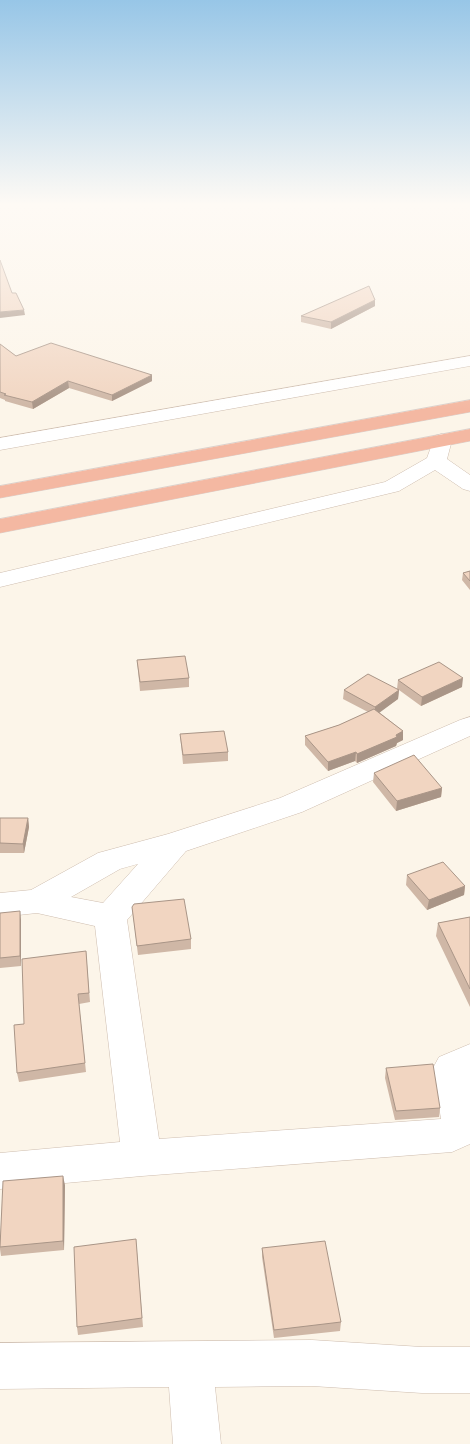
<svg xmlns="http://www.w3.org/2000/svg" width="470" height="1444" viewBox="0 0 470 1444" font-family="'PT Sans',sans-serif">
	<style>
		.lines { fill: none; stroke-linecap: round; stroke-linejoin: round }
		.minor-casing { stroke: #cebdaf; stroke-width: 1 }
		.highway-casing { stroke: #d9d1cd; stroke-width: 1 }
		.minor { fill: #fff; fill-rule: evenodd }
		.highway { fill: #f4b8a2; fill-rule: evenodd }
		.wall { fill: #cfb7a6 }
		.shaded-wall { fill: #a99587 }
		.building { fill: #f1d5c1; stroke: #a99587 }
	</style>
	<rect width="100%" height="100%" fill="#fcf5e9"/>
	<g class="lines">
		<!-- minor casing -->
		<g class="minor-casing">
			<path id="minor" d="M 470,356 L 470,366 L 0,450 L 0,438 Z
				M 442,434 L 449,436 L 452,440 L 447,459 L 470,475 L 470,491 L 463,489 L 435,470 L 399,491 L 0,587 L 0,573 L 385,482 L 427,458 L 435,436 Z
				M 470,717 L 470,736 L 302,812 L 186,851 L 127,920 L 159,1139 L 441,1119 L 433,1068 L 439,1057 L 470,1044 L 470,1144 L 452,1152 L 142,1176 L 0,1189 L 0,1153 L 120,1142 L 95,926 L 37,913 L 0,917 L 0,893 L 31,890 L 98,853 L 168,834 L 280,798 L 460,720 ZM 138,864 L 103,903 L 71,897 L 120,869 Z
				M 312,1340 L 422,1347 L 470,1347 L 470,1393 L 422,1393 L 312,1386 L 215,1387 L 221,1444 L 173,1444 L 169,1387 L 0,1389 L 0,1343 Z"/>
		</g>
		<!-- highway casing -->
		<g class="highway-casing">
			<path id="highway" d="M 470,400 L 470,412 L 0,498 L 0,486 Z
				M 470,429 L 470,441 L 0,533 L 0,519 Z"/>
		</g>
		<!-- minor -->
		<use href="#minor" class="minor"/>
		<!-- highway -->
		<use href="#highway" class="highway"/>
	</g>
	<!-- wall -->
	<path class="wall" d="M 375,300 L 375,306 L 331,329 L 301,322 L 301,316 Z
		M 0,344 L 16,356 L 152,375 L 152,381 L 112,401 L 69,388 L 33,409 L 5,401 L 5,400 L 0,398 Z
		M 470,571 L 470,590 L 462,580 L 463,573 Z
		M 137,660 L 189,678 L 189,687 L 140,691 Z
		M 398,680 L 462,687 L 421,706 L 399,690 L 398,699 L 379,712 L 403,731 L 403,740 L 397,743 L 396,746 L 357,763 L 355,761 L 328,771 L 305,745 L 305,736 L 339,725 L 368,712 L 343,699 L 344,690 L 397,689 Z
		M 180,734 L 228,752 L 228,761 L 183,764 Z
		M 374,773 L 442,788 L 441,797 L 396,811 L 373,782 Z
		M 0,818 L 28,818 L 29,827 L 24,853 L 0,853 Z
		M 407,875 L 465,886 L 464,895 L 427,910 L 406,885 Z
		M 132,907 L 191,939 L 191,949 L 138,955 Z
		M 0,913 L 21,920 L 21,966 L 0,968 Z
		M 470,917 L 470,1007 L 436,936 L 438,923 Z
		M 86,951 L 90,1002 L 79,1004 L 86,1072 L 19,1082 L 17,1073 L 24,1024 Z
		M 386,1068 L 440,1108 L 439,1117 L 395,1120 L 385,1078 Z
		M 65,1185 L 64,1250 L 1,1256 L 0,1249 L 0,1236 Z
		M 136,1239 L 143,1327 L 78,1335 L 77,1327 Z
		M 262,1248 L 341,1322 L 340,1331 L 274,1338 L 262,1257 Z"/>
	<!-- shaded-wall -->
	<path class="shaded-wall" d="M 375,300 L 375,306 L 331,329 L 331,322 Z
		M 24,310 L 25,315 L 0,318 L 0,312 Z
		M 152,375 L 152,381 L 112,401 L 112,395 Z
		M 68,381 L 69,388 L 33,409 L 32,402 Z
		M 463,678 L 462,687 L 421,706 L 422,697 Z
		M 399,690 L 398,699 L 375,716 L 375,707 Z
		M 403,731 L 403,740 L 397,743 L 396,746 L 357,763 L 357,754 Z
		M 356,752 L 355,761 L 328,771 L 328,762 Z
		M 442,788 L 441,797 L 396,811 L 397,801 Z
		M 28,818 L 29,827 L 24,853 L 23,844 Z
		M 465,886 L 464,895 L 427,910 L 429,900 Z
		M 20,911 L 21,920 L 21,966 L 20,956 Z
		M 63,1176 L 65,1185 L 64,1250 L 63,1241 Z"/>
	<!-- building -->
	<path class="building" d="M 0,260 L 12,293 L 16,293 L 24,310 L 0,312 Z
		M 369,286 L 375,300 L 331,322 L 301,316 Z
		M 51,343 L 152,375 L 112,395 L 68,381 L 32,402 L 4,395 L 6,394 L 0,392 L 0,344 L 16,356 Z
		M 470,571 L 470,581 L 463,573 Z
		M 185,656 L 189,678 L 140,682 L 137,660 Z
		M 439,662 L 463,678 L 422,697 L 398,680 Z
		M 368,674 L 399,690 L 375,707 L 344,690 Z
		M 374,709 L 403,731 L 396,735 L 397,737 L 357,754 L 356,752 L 328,762 L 305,736 L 339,725 Z
		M 224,731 L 228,752 L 183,755 L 180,734 Z
		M 414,755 L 442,788 L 397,801 L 374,773 Z
		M 0,818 L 28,818 L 23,844 L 0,843 Z
		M 443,862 L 465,886 L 429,900 L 407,875 Z
		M 184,899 L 191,939 L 137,946 L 132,907 L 134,904 Z
		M 20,911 L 20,956 L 0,958 L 0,913 Z
		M 470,917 L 470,989 L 438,923 Z
		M 86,951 L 89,993 L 78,994 L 85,1063 L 17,1073 L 14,1025 L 24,1024 L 22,959 Z
		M 433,1064 L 440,1108 L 396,1111 L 386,1068 Z
		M 63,1176 L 63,1241 L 0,1247 L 3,1181 Z
		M 136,1239 L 142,1318 L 77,1327 L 74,1247 Z
		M 325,1241 L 341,1322 L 274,1330 L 262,1248 Z"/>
	<!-- sky -->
	<linearGradient id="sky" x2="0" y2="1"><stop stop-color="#97c6e7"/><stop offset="0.5" stop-color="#fefaf5"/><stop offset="1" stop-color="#fefaf5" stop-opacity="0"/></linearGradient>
	<rect width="470" height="409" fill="url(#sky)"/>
</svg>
